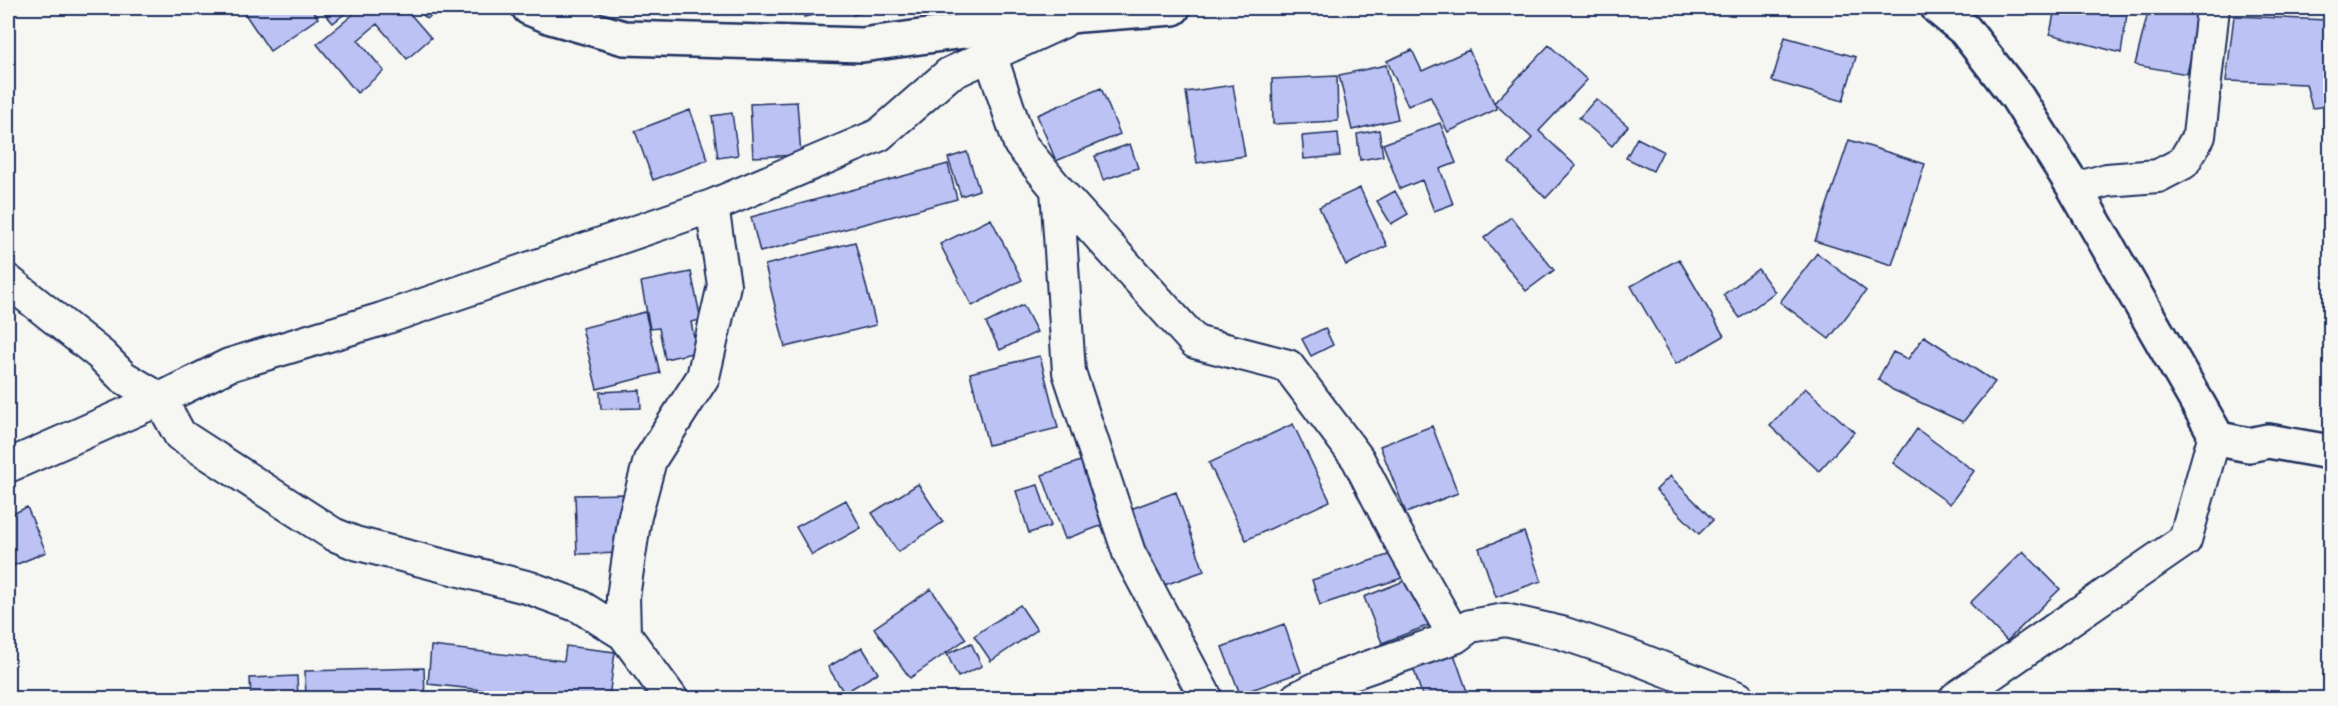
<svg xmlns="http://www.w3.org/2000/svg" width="2338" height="706" viewBox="0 0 2338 706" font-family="Dekko,sans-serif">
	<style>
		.building { fill: #bcc2f3; stroke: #1b2f5e; stroke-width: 1.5 }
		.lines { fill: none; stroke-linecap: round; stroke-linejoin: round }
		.street-casing { stroke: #1b2f5e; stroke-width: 36 }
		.secondary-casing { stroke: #1b2f5e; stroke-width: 38 }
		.street { stroke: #f6f6f2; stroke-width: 32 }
		.secondary { stroke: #f6f6f2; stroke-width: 33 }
	</style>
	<rect width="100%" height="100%" fill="#f6f6f2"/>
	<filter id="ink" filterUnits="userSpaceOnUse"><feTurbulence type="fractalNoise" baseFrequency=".0167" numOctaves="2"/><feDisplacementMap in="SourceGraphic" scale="12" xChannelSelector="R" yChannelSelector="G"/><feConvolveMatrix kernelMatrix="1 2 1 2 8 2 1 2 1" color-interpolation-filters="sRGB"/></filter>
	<g filter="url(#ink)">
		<!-- building -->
		<path class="building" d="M 241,8 L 311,8 L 318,18 L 270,51 Z
			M 320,8 L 352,8 L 333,23 Z
			M 361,8 L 405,8 L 431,38 L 407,59 L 377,24 L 358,40 L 384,71 L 357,93 L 317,44 Z
			M 417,8 L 433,8 L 436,11 L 427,19 Z
			M 802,8 L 844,8 L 804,17 Z
			M 852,8 L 884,8 L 853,15 Z
			M 2055,8 L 2128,8 L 2121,53 L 2050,34 Z
			M 2149,8 L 2201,8 L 2187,74 L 2135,65 Z
			M 2234,16 L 2328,20 L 2330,106 L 2312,108 L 2306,84 L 2226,81 Z
			M 1785,37 L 1856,57 L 1843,101 L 1772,81 Z
			M 1549,45 L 1587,80 L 1539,131 L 1576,166 L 1546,198 L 1509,163 L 1532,138 L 1494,103 Z
			M 1412,50 L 1422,71 L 1469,50 L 1497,109 L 1448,132 L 1430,96 L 1408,106 L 1387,61 Z
			M 1386,65 L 1398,119 L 1352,130 L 1339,75 Z
			M 1337,76 L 1338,121 L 1273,124 L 1272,79 Z
			M 1233,85 L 1245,156 L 1197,163 L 1186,92 Z
			M 1101,88 L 1120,134 L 1056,161 L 1037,115 Z
			M 1596,99 L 1628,126 L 1612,146 L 1579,118 Z
			M 797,102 L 801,155 L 753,157 L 750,104 Z
			M 690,110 L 708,160 L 653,180 L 635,131 Z
			M 732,113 L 738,155 L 718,158 L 712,116 Z
			M 1440,123 L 1456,163 L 1440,169 L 1453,204 L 1434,211 L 1422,180 L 1400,189 L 1383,144 Z
			M 1379,130 L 1383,156 L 1360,160 L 1357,134 Z
			M 1338,133 L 1340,156 L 1304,159 L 1302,136 Z
			M 1637,138 L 1663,151 L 1653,171 L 1626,158 Z
			M 1849,140 L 1925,164 L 1892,265 L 1815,241 Z
			M 1130,144 L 1138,168 L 1103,180 L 1095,156 Z
			M 967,152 L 979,190 L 961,196 L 948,158 Z
			M 948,164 L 957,199 L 760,252 L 751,217 Z
			M 1360,188 L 1387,246 L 1346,265 L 1319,207 Z
			M 1395,191 L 1408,214 L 1391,224 L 1377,201 Z
			M 1511,217 L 1554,270 L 1526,291 L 1484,238 Z
			M 991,219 L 1022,280 L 972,306 L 940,244 Z
			M 855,242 L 876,325 L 785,347 L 765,265 Z
			M 1817,253 L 1866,291 L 1829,339 L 1780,302 Z
			M 1679,259 L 1724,336 L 1676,364 L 1631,286 Z
			M 1758,269 L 1775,292 L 1740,318 L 1723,295 Z
			M 691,272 L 701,320 L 691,322 L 697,352 L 665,359 L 659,328 L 650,329 L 641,282 Z
			M 1023,305 L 1037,332 L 1000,350 L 986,323 Z
			M 645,312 L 660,373 L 597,389 L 582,328 Z
			M 1325,328 L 1333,345 L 1311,356 L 1302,339 Z
			M 1924,336 L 1995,382 L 1963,422 L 1893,390 L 1878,379 L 1893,352 L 1908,359 Z
			M 1040,356 L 1058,428 L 988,445 L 970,373 Z
			M 1805,388 L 1854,432 L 1819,471 L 1770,426 Z
			M 640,390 L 641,408 L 601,409 L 600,392 Z
			M 1293,424 L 1330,501 L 1246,540 L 1209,463 Z
			M 1432,426 L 1458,493 L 1406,513 L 1380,446 Z
			M 1917,429 L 1974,471 L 1950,504 L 1893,463 Z
			M 1086,459 L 1109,523 L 1065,539 L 1042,475 Z
			M 1670,476 L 1713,520 L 1699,534 L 1656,490 Z
			M 918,484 L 943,522 L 898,552 L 872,513 Z
			M 1038,485 L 1051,526 L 1029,533 L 1016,491 Z
			M 1176,492 L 1204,571 L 1156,588 L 1128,510 Z
			M 627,494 L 629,553 L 577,554 L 575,495 Z
			M 846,500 L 861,528 L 812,555 L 796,527 Z
			M 27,507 L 46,552 L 8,568 L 8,516 Z
			M 1524,532 L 1541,581 L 1496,597 L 1479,548 Z
			M 2023,551 L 2060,589 L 2007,641 L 1970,603 Z
			M 1397,552 L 1405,577 L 1320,605 L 1312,580 Z
			M 1414,577 L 1432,624 L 1382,643 L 1364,597 Z
			M 931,589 L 966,639 L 910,678 L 874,628 Z
			M 1020,605 L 1037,630 L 991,661 L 974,636 Z
			M 1284,624 L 1301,672 L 1240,694 L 1222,647 Z
			M 971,643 L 982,666 L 958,677 L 947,654 Z
			M 431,646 L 564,661 L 566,646 L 615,652 L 609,698 L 557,698 L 428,684 Z
			M 862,647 L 878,673 L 844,693 L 828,667 Z
			M 1454,654 L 1469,697 L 1423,698 L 1413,667 Z
			M 424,668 L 425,698 L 306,698 L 305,671 Z
			M 297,676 L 298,698 L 251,698 L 250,678 Z"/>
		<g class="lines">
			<!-- street casing -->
			<g class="street-casing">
				<path id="street" d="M 990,54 L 1020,144 L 1057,189 L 1195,342 L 1288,366 L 1358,459 L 1396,533 L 1455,637
					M 1057,189 L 1069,372 L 1129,553 L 1206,698
					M 2075,189 L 2107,180 L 2158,176 L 2183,163 L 2199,136 L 2213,8
					M 8,281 L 101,355 L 123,377 L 160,399 L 180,435 L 333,534 L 355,543 L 530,588 L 579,606 L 624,634 L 671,698
					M 8,466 L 160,399 L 229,365 L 382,319 L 712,206 L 879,135 L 949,74 L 1062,22
					M 624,634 L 623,597 L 635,516 L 650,460 L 703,377 L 724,285 L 712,206
					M 1297,698 L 1341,677 L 1455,637 L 1470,626 L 1505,620 L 1562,633 L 1628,655 L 1738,698
					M 1956,698 L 2185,540 L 2214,438"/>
			</g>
			<!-- secondary casing -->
			<g class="secondary-casing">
				<path id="secondary" d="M 529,8 L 551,17 L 624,38 L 862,45 L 1080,15 L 1173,8
					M 1938,8 L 1965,30 L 2017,97 L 2075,189 L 2213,430 L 2214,438 L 2249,445 L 2268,441 L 2330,452"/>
			</g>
			<!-- street -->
			<use href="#street" class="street"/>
			<!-- secondary -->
			<use href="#secondary" class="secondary"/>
		</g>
	</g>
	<!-- margin -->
	<rect width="2338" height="706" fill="none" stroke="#f6f6f2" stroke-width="30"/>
	<rect x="15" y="15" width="2308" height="676" fill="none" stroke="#1b2f5e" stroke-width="2" filter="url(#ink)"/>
</svg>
